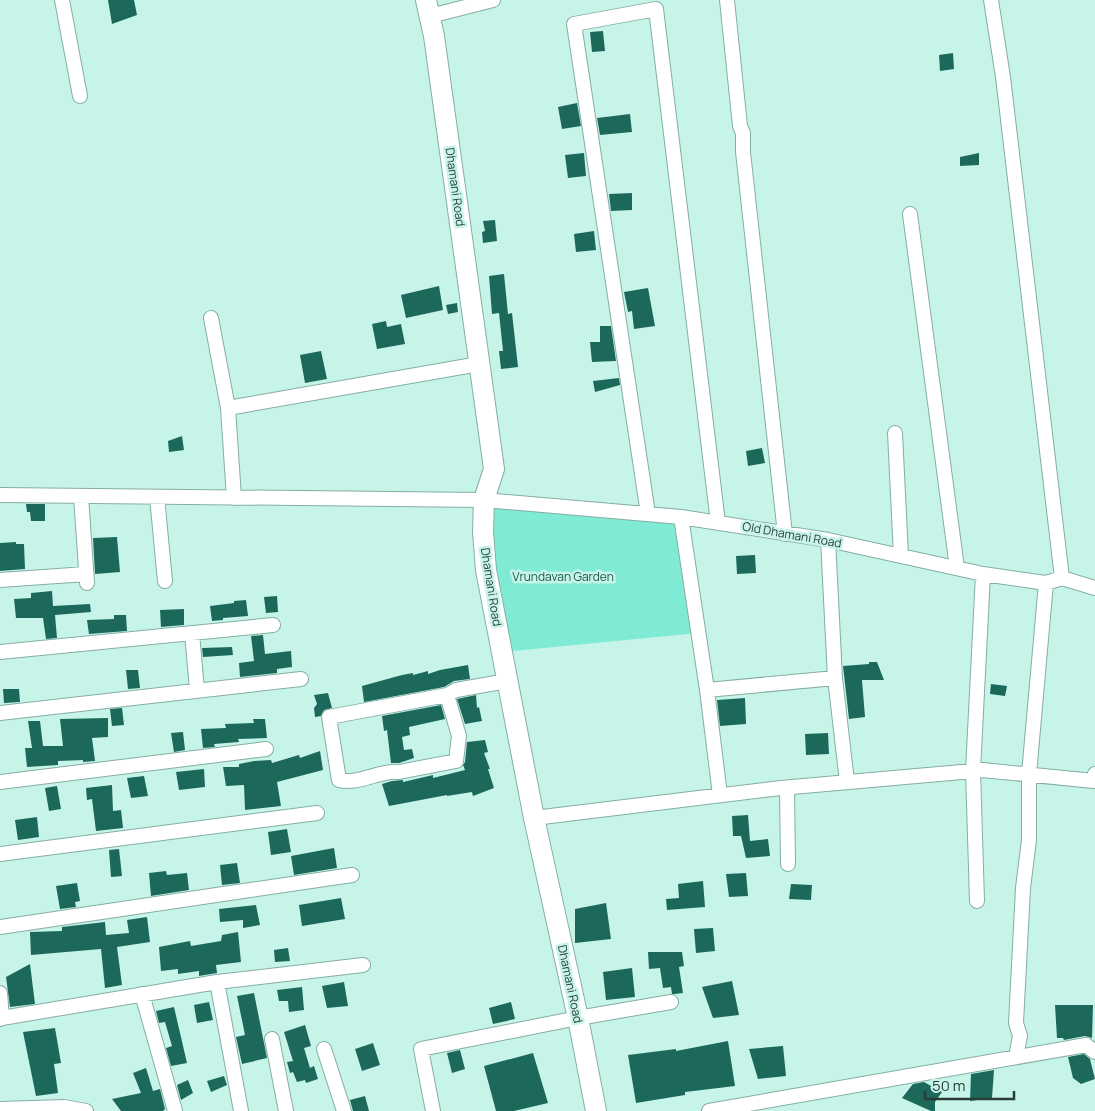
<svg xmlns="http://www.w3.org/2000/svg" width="1095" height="1111" viewBox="0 0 1095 1111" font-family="Manrope,sans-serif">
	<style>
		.green { fill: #80ebd5 }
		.building { fill: #1c695b }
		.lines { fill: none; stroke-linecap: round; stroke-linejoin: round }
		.street-casing { stroke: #84aea4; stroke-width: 16 }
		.secondary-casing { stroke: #84aea4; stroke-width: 22 }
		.street { stroke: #fff; stroke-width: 14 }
		.secondary { stroke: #fff; stroke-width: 20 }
		.labels { text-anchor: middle; stroke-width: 5; stroke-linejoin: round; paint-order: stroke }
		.street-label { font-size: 12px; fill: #2a3c37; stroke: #c7f4e9 }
		.park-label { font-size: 12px; fill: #1d574c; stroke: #c7f4e9 }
	</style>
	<rect width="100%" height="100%" fill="#c7f4e9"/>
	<!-- green -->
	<path class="green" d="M 484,500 L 681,517 L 698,633 L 502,652 Z"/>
	<!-- building -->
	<path class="building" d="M 108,0 L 134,0 L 137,15 L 112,24 Z
		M 603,31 L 605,51 L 592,52 L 590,32 Z
		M 953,53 L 954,69 L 940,71 L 939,55 Z
		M 577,103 L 581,126 L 562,129 L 558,107 Z
		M 630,114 L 632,132 L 600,135 L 597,118 Z
		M 584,153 L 586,176 L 568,178 L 565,155 Z
		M 979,153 L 979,165 L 960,166 L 960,157 Z
		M 632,193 L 632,210 L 611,211 L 609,194 Z
		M 495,220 L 497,241 L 483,243 L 482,232 L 485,231 L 483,221 Z
		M 594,231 L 596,250 L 576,252 L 574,234 Z
		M 504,274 L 508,314 L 512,313 L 518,367 L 501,369 L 499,351 L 503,351 L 499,313 L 492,314 L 489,276 Z
		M 439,286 L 443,310 L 406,318 L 401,295 Z
		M 648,288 L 655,326 L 634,329 L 632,311 L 628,312 L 624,292 Z
		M 457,303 L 458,312 L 448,314 L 446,305 Z
		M 386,321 L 387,327 L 401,324 L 405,344 L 377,349 L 372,324 Z
		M 600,326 L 611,326 L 616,361 L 592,362 L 590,342 L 600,342 Z
		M 321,351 L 327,379 L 305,383 L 300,355 Z
		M 619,378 L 620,385 L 595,392 L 593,381 Z
		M 182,436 L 184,450 L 169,452 L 168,441 Z
		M 762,448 L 765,463 L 748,466 L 746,451 Z
		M 26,504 L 45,504 L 45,521 L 31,521 L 30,512 L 27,512 Z
		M 117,537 L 120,572 L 95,574 L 93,538 Z
		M 16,542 L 16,544 L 24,544 L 25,569 L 0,571 L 0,543 Z
		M 755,555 L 756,573 L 737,574 L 736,556 Z
		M 52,591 L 53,606 L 90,604 L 91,612 L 55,615 L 57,638 L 46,639 L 43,618 L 16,618 L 14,599 L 31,598 L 31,593 Z
		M 277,596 L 278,612 L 266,613 L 264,597 Z
		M 246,600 L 248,616 L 223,618 L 223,620 L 212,621 L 210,606 L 234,603 L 234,601 Z
		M 184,609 L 184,625 L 161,627 L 160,610 Z
		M 114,615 L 126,615 L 127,631 L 89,634 L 87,620 L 114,619 Z
		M 263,635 L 265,654 L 291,651 L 292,667 L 277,669 L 277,673 L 240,677 L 239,663 L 254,661 L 251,636 Z
		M 232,647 L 233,655 L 203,657 L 202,648 Z
		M 869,662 L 877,662 L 884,680 L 862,680 L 865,717 L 849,719 L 843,666 L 869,664 Z
		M 468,665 L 470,679 L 454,681 L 444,687 L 364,702 L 362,686 L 402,675 L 413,673 L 413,675 L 428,671 L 428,674 L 440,670 Z
		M 126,670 L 138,670 L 140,688 L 128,689 Z
		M 991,684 L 1007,686 L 1005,696 L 990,694 Z
		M 3,689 L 19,689 L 20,702 L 4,703 Z
		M 328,693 L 332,708 L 324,710 L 321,716 L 315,717 L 314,708 L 317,704 L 314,695 Z
		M 476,695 L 477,708 L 479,707 L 482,721 L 465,724 L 457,699 Z
		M 745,698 L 746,724 L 720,726 L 717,700 Z
		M 441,705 L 445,719 L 409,727 L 410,735 L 402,737 L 404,750 L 412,749 L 414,758 L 399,763 L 391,763 L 387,730 L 384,731 L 382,716 Z
		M 122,708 L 124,725 L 112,726 L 110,709 Z
		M 108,718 L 108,737 L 92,738 L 95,761 L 83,762 L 83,760 L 58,761 L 58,765 L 27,767 L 25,748 L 32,748 L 28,721 L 40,721 L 43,746 L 63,746 L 60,719 Z
		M 253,719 L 265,719 L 267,738 L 238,739 L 239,742 L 214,744 L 215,747 L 203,748 L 201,729 L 226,728 L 225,724 L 254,723 Z
		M 183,732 L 185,750 L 174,752 L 171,733 Z
		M 828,733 L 829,754 L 806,755 L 805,734 Z
		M 485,740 L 488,752 L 484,753 L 490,769 L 488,769 L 494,788 L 473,796 L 472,792 L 447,796 L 447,795 L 389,806 L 382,784 L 392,781 L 403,780 L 403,782 L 433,775 L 433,778 L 465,770 L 463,765 L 465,762 L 467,742 Z
		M 320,751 L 323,770 L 277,782 L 281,806 L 245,810 L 244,785 L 226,786 L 223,767 L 239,767 L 239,764 L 254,761 L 271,760 L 272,763 L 299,755 L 300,758 Z
		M 204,769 L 205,787 L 179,790 L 176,772 Z
		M 144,776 L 148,796 L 131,798 L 127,778 Z
		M 112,785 L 113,811 L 121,810 L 123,828 L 96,831 L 92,799 L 87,800 L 86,788 Z
		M 57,786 L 61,809 L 49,811 L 45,788 Z
		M 748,815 L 750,841 L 768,839 L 770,856 L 746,858 L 741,836 L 733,836 L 732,816 Z
		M 37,817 L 39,837 L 18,840 L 15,820 Z
		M 287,829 L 291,852 L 271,855 L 268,832 Z
		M 334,848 L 337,868 L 294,875 L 291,856 Z
		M 119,849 L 122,876 L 111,877 L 109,850 Z
		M 237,863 L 240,883 L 222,885 L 220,865 Z
		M 166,871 L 167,875 L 187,873 L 189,890 L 151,896 L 149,873 Z
		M 746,873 L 748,896 L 729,897 L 726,874 Z
		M 703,881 L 705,907 L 667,910 L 666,899 L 679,898 L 678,884 Z
		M 77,883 L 80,901 L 75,902 L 76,907 L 60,909 L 56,886 Z
		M 791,884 L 812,885 L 811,900 L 789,899 Z
		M 341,898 L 345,919 L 302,926 L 299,905 Z
		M 606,903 L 611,939 L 575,943 L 575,909 Z
		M 256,905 L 260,925 L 243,928 L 243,920 L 220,922 L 219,909 Z
		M 147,917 L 150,942 L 117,947 L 122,985 L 105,988 L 101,949 L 31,955 L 30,932 L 62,931 L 62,927 L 105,922 L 106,935 L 129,933 L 127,920 Z
		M 713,928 L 715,951 L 696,953 L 694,929 Z
		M 238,932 L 241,962 L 216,965 L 217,973 L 199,976 L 199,971 L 178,974 L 178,969 L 161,971 L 159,947 L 190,941 L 191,946 L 221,941 L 222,935 Z
		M 288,948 L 290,961 L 275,962 L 274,950 Z
		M 648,952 L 682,952 L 684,966 L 679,967 L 683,993 L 675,994 L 672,994 L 671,987 L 663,988 L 660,968 L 649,969 Z
		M 30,964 L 35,1004 L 10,1007 L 6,977 Z
		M 632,968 L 635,997 L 606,1000 L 603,972 Z
		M 732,981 L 739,1015 L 713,1018 L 702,987 Z
		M 344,982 L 348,1006 L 327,1008 L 322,986 Z
		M 302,987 L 304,1010 L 289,1012 L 288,1001 L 279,1001 L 277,990 Z
		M 254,993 L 267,1058 L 242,1064 L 236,1037 L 245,1035 L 237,996 Z
		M 209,1002 L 213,1020 L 197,1023 L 194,1005 Z
		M 511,1002 L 515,1019 L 493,1024 L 489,1008 Z
		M 1055,1005 L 1093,1005 L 1092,1038 L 1085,1036 L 1064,1040 L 1063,1038 L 1057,1038 Z
		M 174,1007 L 187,1063 L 171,1066 L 166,1048 L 172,1046 L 165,1022 L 159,1023 L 156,1011 Z
		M 305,1025 L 311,1046 L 304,1048 L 310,1068 L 314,1066 L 318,1079 L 306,1083 L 305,1080 L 297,1082 L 293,1072 L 290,1073 L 287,1062 L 293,1061 L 284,1032 Z
		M 55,1028 L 61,1063 L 54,1064 L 58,1093 L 36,1096 L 23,1032 Z
		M 728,1041 L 735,1086 L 685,1092 L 685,1095 L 636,1103 L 628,1055 L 676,1049 L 676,1051 Z
		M 373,1043 L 380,1065 L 362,1071 L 355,1049 Z
		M 783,1046 L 786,1076 L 758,1079 L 749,1049 Z
		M 460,1050 L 465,1069 L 452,1073 L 447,1053 Z
		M 533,1053 L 548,1103 L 514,1111 L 496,1111 L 484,1066 Z
		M 1084,1054 L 1090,1059 L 1095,1079 L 1081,1084 L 1073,1078 L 1068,1057 Z
		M 146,1068 L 153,1091 L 160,1089 L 165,1109 L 163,1111 L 121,1111 L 112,1099 L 141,1093 L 133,1073 Z
		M 994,1070 L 992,1098 L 970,1101 L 971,1074 Z
		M 224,1076 L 227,1085 L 211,1092 L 207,1081 Z
		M 188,1080 L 193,1093 L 181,1100 L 177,1085 Z
		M 924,1082 L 942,1092 L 935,1102 L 935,1111 L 931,1111 L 902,1098 L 913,1084 Z
		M 365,1096 L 369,1111 L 353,1111 L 350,1100 Z"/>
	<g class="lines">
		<!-- street casing -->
		<g class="street-casing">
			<path id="street" d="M 62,0 L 80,96
				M 727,0 L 740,126 L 743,133 L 743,152 L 785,534
				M 991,0 L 1003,77 L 1062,578
				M 430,16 L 493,0
				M 910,214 L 957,568
				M 211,318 L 228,408
				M 895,433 L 901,556
				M 0,495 L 484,500 L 681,517 L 828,540 L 983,574 L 1046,583 L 1062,578 L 1095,588
				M 81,496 L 87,583
				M 157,497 L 165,581
				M 234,498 L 228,408 L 479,364
				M 648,514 L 574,24 L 656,9 L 718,523
				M 681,517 L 707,690 L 720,795
				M 828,540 L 835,678
				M 0,580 L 86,574
				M 192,633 L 197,690
				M 0,652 L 273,625
				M 707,690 L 835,678 L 847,782
				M 447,695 L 329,717 L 339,780 C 359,785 379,770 399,772 L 456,761 L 459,736 L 447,695 L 456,690 L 507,681
				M 0,713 L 301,679
				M 0,782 L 266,749
				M 787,788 L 788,864
				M 534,818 L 781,788 L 973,771 L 982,770 L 1094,781 L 1095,774
				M 0,854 L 317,813
				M 977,901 L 973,771 L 983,574
				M 0,927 L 352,875
				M 217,982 L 241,1111
				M 0,993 L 2,1018 L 0,1019
				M 142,994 L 175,1111
				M 2,1018 L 217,982 L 363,965
				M 272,1039 L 286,1111
				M 324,1049 L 344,1111
				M 1016,1057 L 1020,1036 L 1016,1023 L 1023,888 L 1029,840 L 1029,774 L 1046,583
				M 0,1109 L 64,1107 L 86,1111
				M 433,1111 L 421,1049 L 578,1018 L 671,1002
				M 709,1111 L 1086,1045 L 1095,1052"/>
		</g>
		<!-- secondary casing -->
		<g class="secondary-casing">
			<path id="secondary" d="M 426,0 L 434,36 L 494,469 L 484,500 L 483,532 L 486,570 L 534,818 L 578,1018 L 596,1111"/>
		</g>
		<!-- street -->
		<use href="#street" class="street"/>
		<!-- secondary -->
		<use href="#secondary" class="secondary"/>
	</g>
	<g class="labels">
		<!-- street labels -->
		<g class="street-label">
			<text transform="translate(455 187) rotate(82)" y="4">Dhamani Road</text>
			<text transform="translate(792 535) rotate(10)" y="4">Old Dhamani Road</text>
			<text transform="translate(491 587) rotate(81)" y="4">Dhamani Road</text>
			<text transform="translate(570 984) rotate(78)" y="4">Dhamani Road</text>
		</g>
		<!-- park labels -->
		<g class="park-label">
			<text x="563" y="581">Vrundavan Garden</text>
		</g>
	</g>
	<!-- scale -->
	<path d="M925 1091v8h89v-8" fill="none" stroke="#2a3c37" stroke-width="2.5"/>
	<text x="932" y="1091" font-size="15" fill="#2a3c37" stroke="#c7f4e9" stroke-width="4" paint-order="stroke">50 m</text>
</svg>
